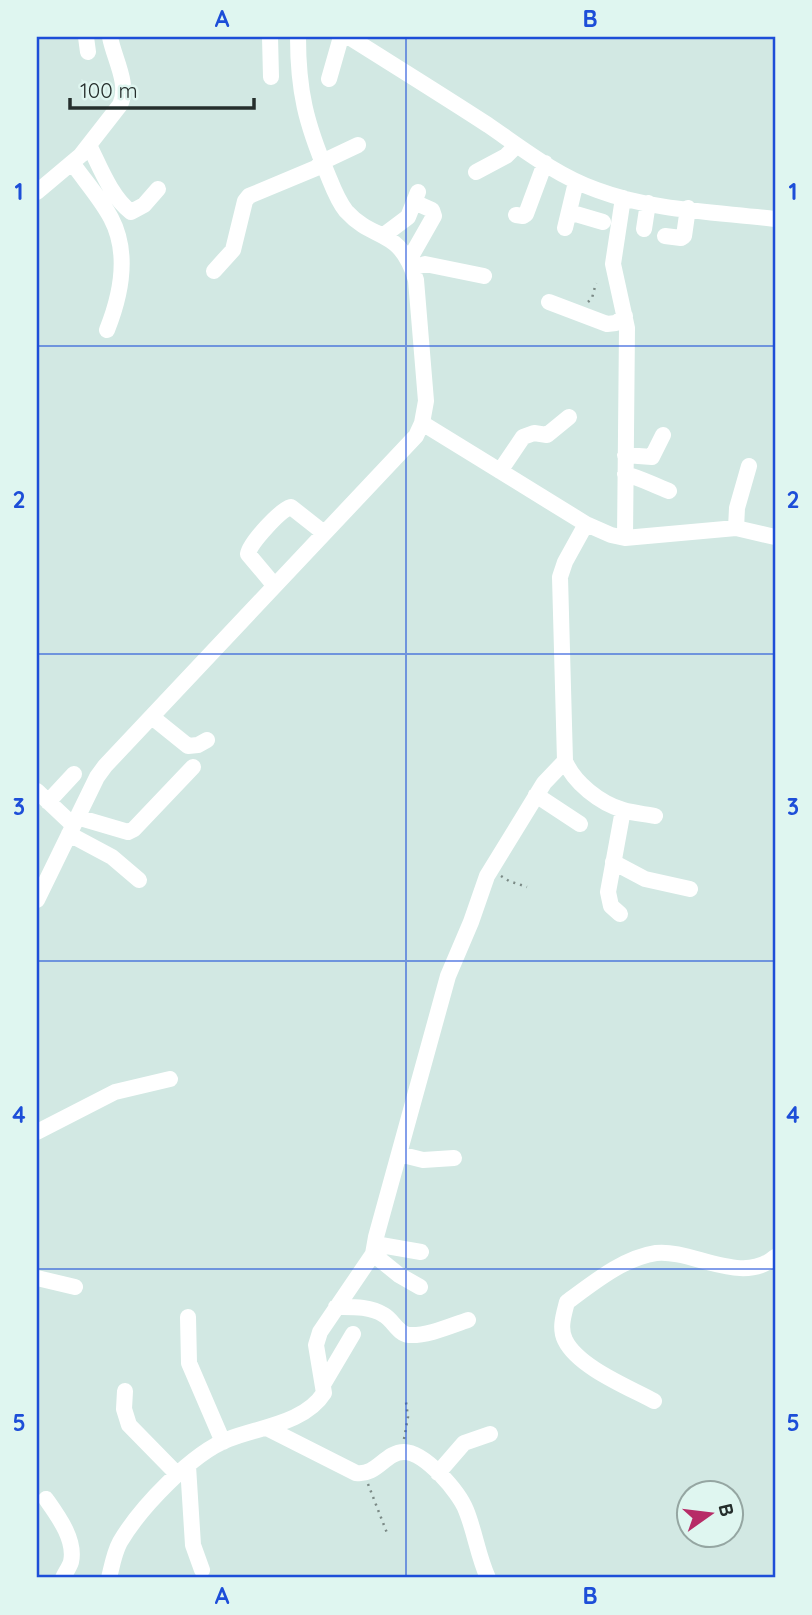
<svg xmlns="http://www.w3.org/2000/svg" width="812" height="1615" viewBox="0 0 812 1615" font-family="Quicksand,sans-serif">
	<style>
		.lines { fill: none; stroke-linecap: round; stroke-linejoin: round }
		.path { stroke: #7a8985; stroke-width: 2.5; stroke-dasharray: 2 5; stroke-linecap: butt }
		.minor { stroke: #fff; stroke-width: 16 }
		.grid { fill: none; stroke: #1d4ed8; stroke-width: 2; stroke-opacity: 0.55 }
		.neatline { fill: none; stroke: #1d4ed8; stroke-width: 2.5 }
		.grid-label { font-size: 23px; text-anchor: middle; font-weight: bold; fill: #1d4ed8 }
	</style>
	<rect width="100%" height="100%" fill="#d2e8e3"/>
	<g class="lines">
		<!-- path -->
		<path class="path" d="M 588,302 L 592,298 L 596,283
			M 501,876 L 509,881 L 527,887
			M 404,1439 L 408,1417 L 406,1402
			M 368,1484 L 387,1533"/>
		<!-- minor -->
		<path class="minor" d="M 86,37 L 88,52
			M 270,37 L 271,77
			M 349,37 C 395,66 442,95 488,125 C 523,149 557,176 597,190 C 653,211 717,212 775,219
			M 329,79 L 341,37
			M 89,145 C 100,167 111,197 131,212 L 144,205 L 158,189
			M 73,164 C 85,181 101,199 111,218 C 130,254 121,295 107,330
			M 476,172 L 506,156 L 516,146
			M 37,192 L 81,155 L 120,105 C 130,84 114,59 110,37
			M 623,198 L 613,264 L 627,328 L 625,538
			M 569,212 L 603,222
			M 516,215 L 523,216 L 526,214 L 545,163
			M 565,228 L 576,182
			M 644,229 L 648,203
			M 384,235 L 408,217 L 418,192
			M 665,236 L 681,238 L 684,236 L 688,208
			M 409,260 L 434,216 L 432,210 L 414,202
			M 413,268 L 425,264 L 484,276
			M 214,271 L 233,250 L 245,201 L 249,196 L 316,168 L 322,162 L 358,145
			M 549,302 L 607,324 L 616,323 L 625,316
			M 422,423 L 586,524 L 611,535 L 625,538 L 736,528 L 775,537
			M 625,455 L 652,457 L 663,435
			M 500,471 L 523,437 L 534,433 L 547,435 L 569,417
			M 625,474 C 641,478 653,485 669,491
			M 586,524 L 565,562 L 560,577 L 565,761 C 574,783 600,803 623,810 C 633,813 645,814 655,816
			M 736,528 L 737,508 L 749,466
			M 274,585 L 248,554 C 250,543 280,510 291,507 L 324,533
			M 152,717 L 188,746 L 198,745 L 207,740
			M 37,791 L 73,825
			M 536,795 L 580,824
			M 48,802 L 74,774
			M 77,817 L 128,832 L 134,829 L 193,767
			M 69,834 L 112,857 L 139,880
			M 613,862 L 645,879 L 690,889
			M 37,900 L 97,777 L 105,766 L 416,436 L 422,423 L 426,401 L 416,280 C 399,226 375,243 346,211 C 337,200 332,185 327,173 C 306,123 298,91 298,37
			M 620,914 L 611,906 L 608,892 L 623,810
			M 37,1132 L 115,1092 L 170,1079
			M 399,1154 L 423,1160 L 454,1158
			M 375,1244 L 421,1252
			M 373,1254 L 399,1275 L 420,1287
			M 37,1278 L 75,1287
			M 336,1307 C 352,1307 370,1306 384,1315 C 393,1320 398,1334 409,1335 C 428,1336 450,1326 468,1320
			M 188,1317 L 189,1363 L 223,1442
			M 324,1383 L 353,1334
			M 125,1391 L 124,1409 L 129,1425 L 177,1474
			M 654,1401 C 628,1387 578,1367 565,1340 C 559,1328 564,1314 567,1302 C 593,1283 623,1258 656,1253 C 692,1249 742,1286 775,1257
			M 267,1428 L 356,1473 C 377,1476 385,1452 404,1452 C 425,1452 459,1492 466,1510 C 475,1532 478,1556 488,1578
			M 188,1466 L 193,1545 L 202,1570
			M 438,1473 L 464,1443 L 490,1434
			M 46,1499 C 58,1516 76,1540 71,1562 C 69,1568 65,1573 63,1578
			M 109,1578 C 112,1566 114,1553 120,1542 C 140,1508 192,1453 229,1439 C 260,1427 305,1423 324,1393 L 316,1345 L 320,1332 L 373,1254 L 376,1237 L 448,976 L 471,922 L 487,876 L 544,783 L 565,761"/>
	</g>
	<!-- grid -->
	<path class="grid" d="M 406,37 L 406,1578M 37,346 L 775,346M 37,654 L 775,654M 37,961 L 775,961M 37,1269 L 775,1269"/>
	<!-- border -->
	<rect width="812" height="1615" fill="none" stroke="#dff6f0" stroke-width="77"/>
	<!-- north arrow -->
	<g transform="translate(710 1514) rotate(76)"><circle r="33" fill="#dff6f0" stroke="#95a6a2" stroke-width="2"/>
	<path d="M0-5L12 26L0 18L-12 26Z" fill="#b72c67"/>
	<text y="-10" font-size="19" font-weight="bold" text-anchor="middle" fill="#252e2c">B</text>
	</g>
	<!-- scale -->
	<path d="M70 98v10h184v-10" fill="none" stroke="#252e2c" stroke-width="3.5"/>
	<text x="80" y="98" font-size="21" fill="#252e2c" stroke="#dff6f0" stroke-width="5" paint-order="stroke">100 m</text>
	<rect x="38" y="38" width="736" height="1538" class="neatline"/>
	<g class="grid-label">
		<text x="222" y="27">A</text>
		<text x="590" y="27">B</text>
		<text x="19" y="200">1</text>
		<text x="793" y="200">1</text>
		<text x="19" y="508">2</text>
		<text x="793" y="508">2</text>
		<text x="19" y="815">3</text>
		<text x="793" y="815">3</text>
		<text x="19" y="1123">4</text>
		<text x="793" y="1123">4</text>
		<text x="19" y="1431">5</text>
		<text x="793" y="1431">5</text>
		<text x="222" y="1604">A</text>
		<text x="590" y="1604">B</text>
	</g>
</svg>
